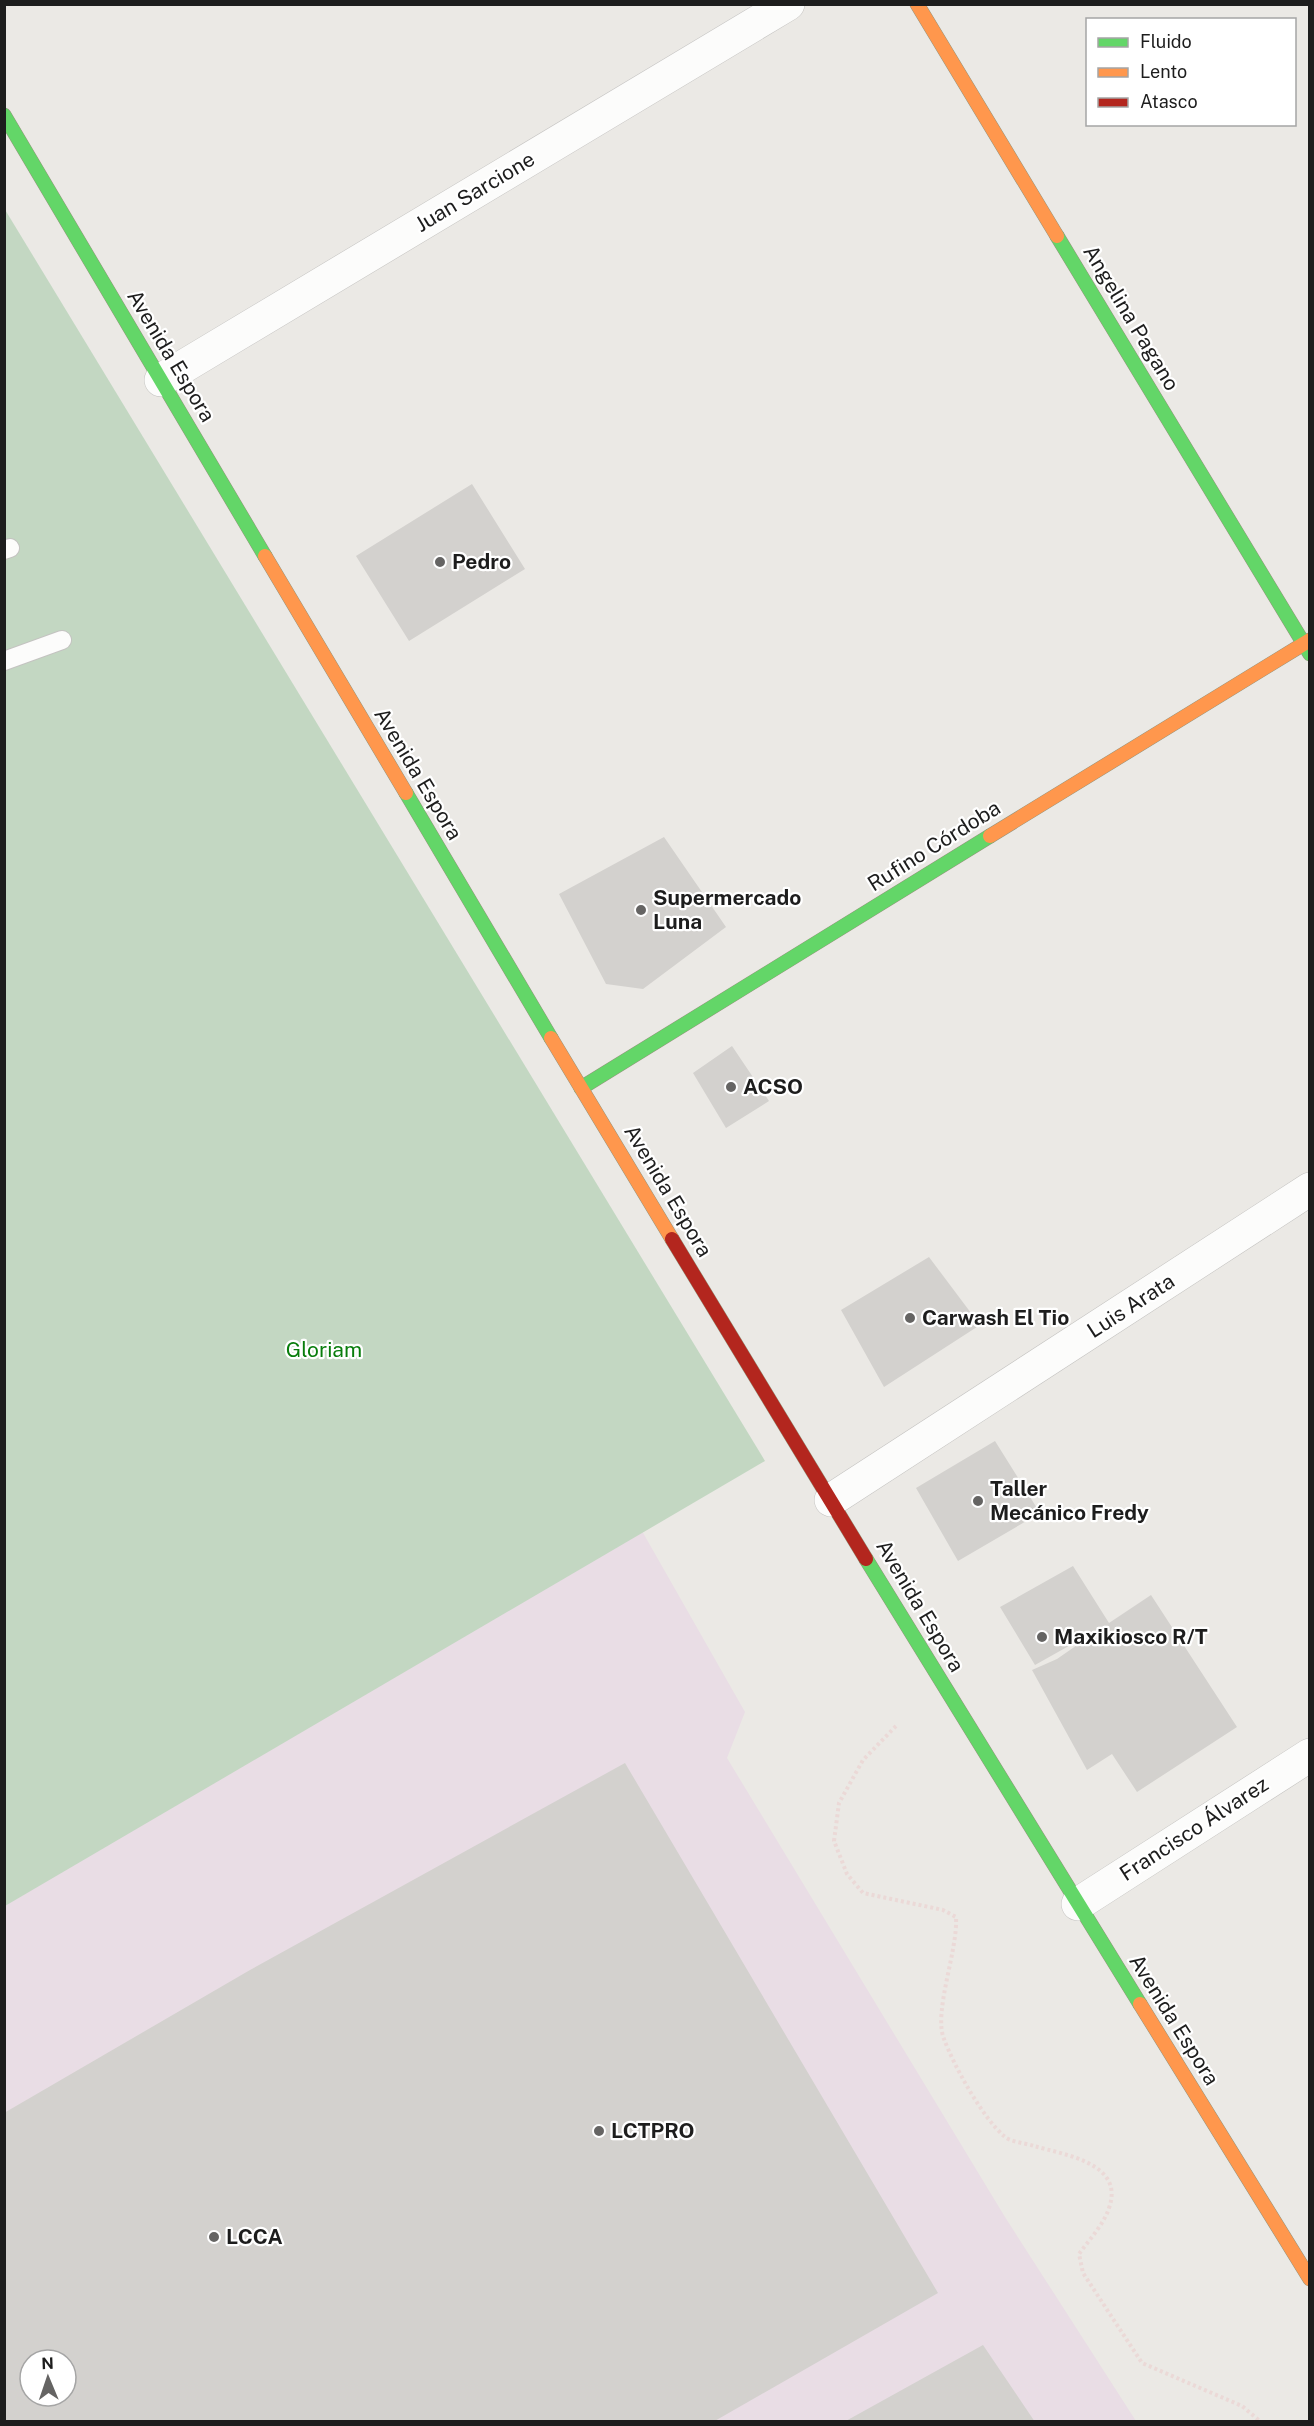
<svg xmlns="http://www.w3.org/2000/svg" width="1314" height="2426" viewBox="0 0 1314 2426" font-family="'Public Sans',sans-serif">
	<style>
		.industrial { fill: #e9dde5; fill-rule: evenodd }
		.cemetery { fill: #c3d7c2 }
		.building { fill: #d3d1ce; fill-rule: evenodd }
		.lines { fill: none; stroke-linecap: round; stroke-linejoin: round }
		.lane-casing { stroke: #c4c3c1; stroke-width: 20 }
		.street-casing { stroke: #c4c3c1; stroke-width: 34 }
		.fast-casing { stroke: #95957d; stroke-width: 15 }
		.slow-casing { stroke: #95957d; stroke-width: 15 }
		.jam-casing { stroke: #95957d; stroke-width: 15 }
		.path { stroke: #ebd9d7; stroke-width: 4; stroke-dasharray: 3 3; stroke-linecap: butt }
		.lane { stroke: #fcfcfb; stroke-width: 18 }
		.street { stroke: #fcfcfb; stroke-width: 33 }
		.fast { stroke: #63d668; stroke-width: 14 }
		.slow { stroke: #ff974d; stroke-width: 14 }
		.jam { stroke: #b3261e; stroke-width: 14 }
		.poi-dot { fill: #656463; stroke: #fff; stroke-width: 2 }
		.labels { text-anchor: middle; stroke-width: 4.5; stroke-linejoin: round; paint-order: stroke }
		.street-label { font-size: 21px; fill: #1d1d1d; stroke: #fff }
		.poi-label { font-size: 21px; font-weight: bold; fill: #1d1d1d; stroke: #fff; text-anchor: start }
		.park-label { font-size: 21px; fill: #087d0c; stroke: #fff }
	</style>
	<rect width="100%" height="100%" fill="#ebe9e5"/>
	<!-- industrial -->
	<path class="industrial" d="M 642,1531 L 745,1712 L 727,1758 L 1005,2217 L 1136,2421 L 5,2421 L 4,1905 ZM 30,2360 L 66,2360 L 66,2396 L 30,2396 Z"/>
	<!-- cemetery -->
	<path class="cemetery" d="M 4,208 L 765,1461 L 5,1906 L 4,1906 Z"/>
	<!-- building -->
	<path class="building" d="M 472,484 L 525,569 L 409,641 L 356,556 Z
		M 664,837 L 726,927 L 643,989 L 606,984 L 559,894 Z
		M 732,1046 L 769,1101 L 726,1128 L 693,1073 Z
		M 929,1257 L 980,1325 L 884,1387 L 841,1310 Z
		M 995,1441 L 1040,1513 L 958,1561 L 916,1488 Z
		M 1073,1566 L 1109,1623 L 1151,1595 L 1237,1727 L 1137,1792 L 1112,1754 L 1087,1770 L 1032,1670 L 1057,1659 L 1106,1625 L 1035,1665 L 1000,1607 Z
		M 625,1763 L 938,2293 L 713,2422 L 4,2422 L 4,2113 L 250,1970 ZM 30,2360 L 66,2360 L 66,2396 L 30,2396 Z
		M 983,2345 L 1035,2422 L 844,2422 Z"/>
	<g class="lines">
		<!-- lane casing -->
		<g class="lane-casing">
			<path id="lane" d="M 4,550 L 10,548
				M 4,661 L 62,640"/>
		</g>
		<!-- street casing -->
		<g class="street-casing">
			<path id="street" d="M 161,380 L 788,4
				M 831,1500 L 1310,1189
				M 1078,1904 L 1310,1755"/>
		</g>
		<!-- fast casing -->
		<g class="fast-casing">
			<path id="fast" d="M 4,115 L 265,556
				M 1057,236 L 1310,654
				M 406,793 L 551,1038
				M 581,1088 L 990,836
				M 866,1559 L 1140,2004"/>
		</g>
		<!-- slow casing -->
		<g class="slow-casing">
			<path id="slow" d="M 917,4 L 1057,236
				M 265,556 L 406,793
				M 990,836 L 1310,640
				M 551,1038 L 672,1239
				M 1140,2004 L 1310,2279"/>
		</g>
		<!-- jam casing -->
		<g class="jam-casing">
			<path id="jam" d="M 672,1239 L 866,1559"/>
		</g>
		<!-- path -->
		<path class="path" d="M 896,1726 L 863,1760 L 839,1803 L 834,1841 L 847,1874 L 863,1893 L 943,1910 L 956,1917 C 958,1951 933,2012 944,2039 C 954,2066 982,2117 1004,2136 C 1010,2142 1025,2143 1034,2146 C 1065,2155 1125,2163 1109,2208 C 1104,2224 1089,2240 1079,2254 L 1083,2273 L 1142,2363 L 1242,2406 L 1261,2422"/>
		<!-- lane -->
		<use href="#lane" class="lane"/>
		<!-- street -->
		<use href="#street" class="street"/>
		<!-- fast -->
		<use href="#fast" class="fast"/>
		<!-- slow -->
		<use href="#slow" class="slow"/>
		<!-- jam -->
		<use href="#jam" class="jam"/>
	</g>
	<!-- markers -->
	<g class="poi-dot">
		<circle cx="440" cy="562" r="6"/>
		<circle cx="641" cy="910" r="6"/>
		<circle cx="731" cy="1087" r="6"/>
		<circle cx="910" cy="1318" r="6"/>
		<circle cx="978" cy="1501" r="6"/>
		<circle cx="1042" cy="1637" r="6"/>
		<circle cx="599" cy="2131" r="6"/>
		<circle cx="214" cy="2237" r="6"/>
	</g>
	<g class="labels">
		<!-- street labels -->
		<g class="street-label">
			<text transform="translate(475 192) rotate(-31)" y="7">Juan Sarcione</text>
			<text transform="translate(1131 318) rotate(59)" y="7">Angelina Pagano</text>
			<text transform="translate(171 356) rotate(59)" y="7">Avenida Espora</text>
			<text transform="translate(418 774) rotate(59)" y="7">Avenida Espora</text>
			<text transform="translate(934 846) rotate(-32)" y="7">Rufino Córdoba</text>
			<text transform="translate(668 1191) rotate(59)" y="7">Avenida Espora</text>
			<text transform="translate(1131 1306) rotate(-33)" y="7">Luis Arata</text>
			<text transform="translate(920 1606) rotate(59)" y="7">Avenida Espora</text>
			<text transform="translate(1194 1829) rotate(-33)" y="7">Francisco Álvarez</text>
			<text transform="translate(1174 2020) rotate(58)" y="7">Avenida Espora</text>
		</g>
		<!-- poi labels -->
		<g class="poi-label">
			<text x="452" y="569">Pedro</text>
			<text x="653" y="905">Supermercado<tspan x="653" dy="24">Luna</tspan></text>
			<text x="743" y="1094">ACSO</text>
			<text x="922" y="1325">Carwash El Tio</text>
			<text x="990" y="1496">Taller<tspan x="990" dy="24">Mecánico Fredy</tspan></text>
			<text x="1054" y="1644">Maxikiosco R/T</text>
			<text x="611" y="2138">LCTPRO</text>
			<text x="226" y="2244">LCCA</text>
		</g>
		<!-- park labels -->
		<g class="park-label">
			<text x="324" y="1357">Gloriam</text>
		</g>
	</g>
	<!-- border -->
	<rect width="1314" height="2426" fill="none" stroke="#1d1d1d" stroke-width="12"/>
	<!-- legend -->
	<rect x="1086" y="18" width="210" height="108" fill="#ffffff" stroke="#a5a5a5" stroke-width="1.5"/>
	<rect x="1098" y="38" width="30" height="9" fill="#63d668" stroke="#a5a5a5" stroke-width="1.5"/>
	<text x="1140" y="48" font-size="18" fill="#1d1d1d">Fluido</text>
	<rect x="1098" y="68" width="30" height="9" fill="#ff974d" stroke="#a5a5a5" stroke-width="1.5"/>
	<text x="1140" y="78" font-size="18" fill="#1d1d1d">Lento</text>
	<rect x="1098" y="98" width="30" height="9" fill="#b3261e" stroke="#a5a5a5" stroke-width="1.5"/>
	<text x="1140" y="108" font-size="18" fill="#1d1d1d">Atasco</text>
	<!-- north arrow -->
	<g transform="translate(48 2378) rotate(358)"><circle r="28" fill="#ffffff" stroke="#a5a5a5" stroke-width="1.5"/>
	<path d="M0-4.5L10 22L0 15L-10 22Z" fill="#656463"/>
	<text y="-9" font-size="16" font-weight="bold" text-anchor="middle" fill="#1d1d1d">N</text>
	</g>
</svg>
